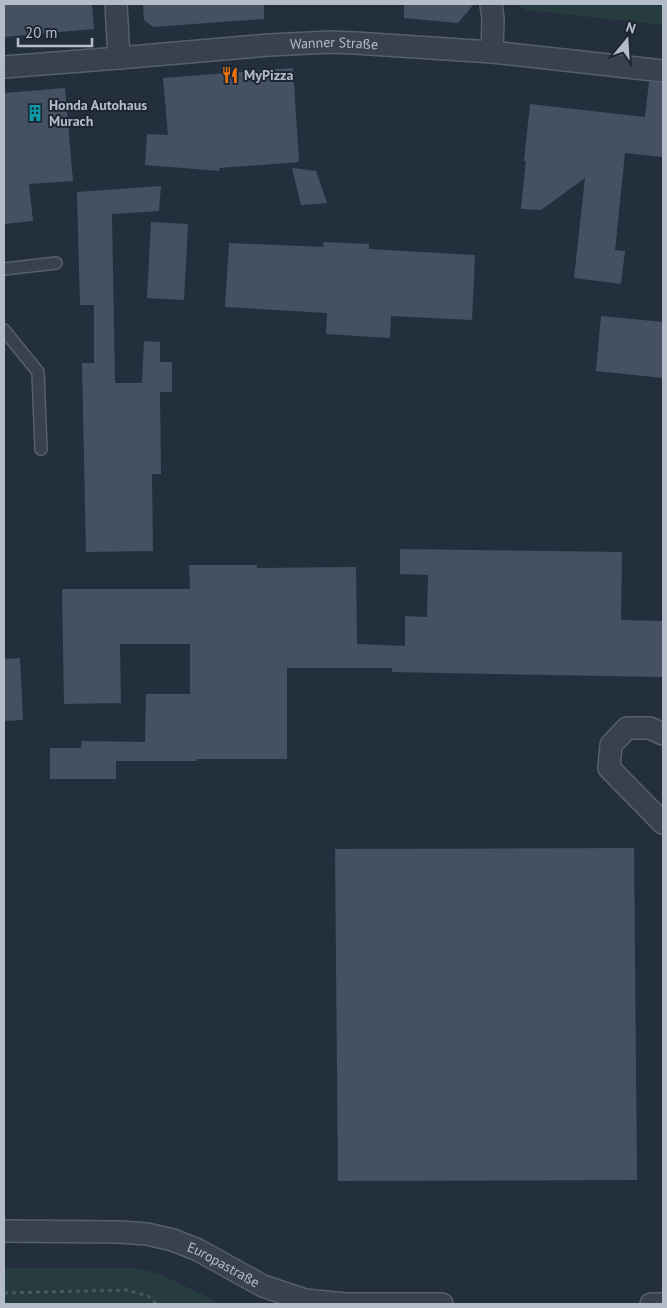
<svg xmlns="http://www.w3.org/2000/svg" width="667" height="1308" viewBox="0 0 667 1308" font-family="'PT Sans',sans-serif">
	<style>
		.green { fill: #263c3f }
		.building { fill: #455162 }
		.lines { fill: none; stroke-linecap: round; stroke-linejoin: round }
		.service-casing { stroke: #565f6c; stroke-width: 14 }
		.minor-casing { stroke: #565f6c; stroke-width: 24 }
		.path { stroke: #44595c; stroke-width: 3; stroke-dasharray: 4 4; stroke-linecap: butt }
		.service { stroke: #38414e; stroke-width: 11 }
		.minor { stroke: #38414e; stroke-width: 21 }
		.labels { text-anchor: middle; stroke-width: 4; stroke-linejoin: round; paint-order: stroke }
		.street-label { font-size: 14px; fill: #b4bcc9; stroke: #1d2633 }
		.poi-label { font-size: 14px; font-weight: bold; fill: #b4bcc9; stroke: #1d2633; text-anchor: start }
	</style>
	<rect width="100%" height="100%" fill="#242f3e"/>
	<!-- green -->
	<path class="green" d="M 518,4 L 663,4 L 663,25 L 527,10 L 522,8 Z
		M 4,1268 L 131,1268 L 158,1273 L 203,1295 L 218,1304 L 4,1304 Z"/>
	<!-- building -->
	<path class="building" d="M 4,4 L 92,4 L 94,29 L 4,37 Z
		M 143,4 L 264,4 L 264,19 L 153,27 L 144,20 Z
		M 404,4 L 474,4 L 458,23 L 404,18 Z
		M 293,68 L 299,162 L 219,168 L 220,171 L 145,165 L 147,134 L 168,135 L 163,78 Z
		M 649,82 L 663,83 L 663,157 L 625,153 L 615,250 L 625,251 L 621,284 L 574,278 L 585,178 L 541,210 L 521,209 L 526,161 L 524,161 L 530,104 L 645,117 Z
		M 65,88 L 73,181 L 29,184 L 33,221 L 4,224 L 4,93 Z
		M 292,168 L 316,171 L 327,203 L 301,205 Z
		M 161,186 L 159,211 L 112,214 L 115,383 L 142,383 L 144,341 L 160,342 L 160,362 L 172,362 L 172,392 L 160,392 L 161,474 L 152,474 L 153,551 L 86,552 L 82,363 L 94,363 L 94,305 L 80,305 L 77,192 Z
		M 151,222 L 188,224 L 184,300 L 147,298 Z
		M 323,242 L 369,244 L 369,249 L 475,255 L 472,320 L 391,316 L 390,338 L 326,334 L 327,313 L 225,307 L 229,243 L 324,247 Z
		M 601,316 L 663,322 L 663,378 L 596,371 Z
		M 400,549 L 622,552 L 621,620 L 662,621 L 662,677 L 392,672 L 392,668 L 287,668 L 287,759 L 197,759 L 197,761 L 116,761 L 116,779 L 50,779 L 50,748 L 81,748 L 82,741 L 145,742 L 146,694 L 190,694 L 190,644 L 120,644 L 121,703 L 64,704 L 62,589 L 190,589 L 189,565 L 257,565 L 257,568 L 356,567 L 357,644 L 405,646 L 405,616 L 427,617 L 428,575 L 400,574 Z
		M 20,658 L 23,720 L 4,721 L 4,659 Z
		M 634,848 L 637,1180 L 338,1181 L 335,849 Z"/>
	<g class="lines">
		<!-- service casing -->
		<g class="service-casing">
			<path id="service" d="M 4,269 L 56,263
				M 4,330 L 38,372 L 41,449"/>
		</g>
		<!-- minor casing -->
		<g class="minor-casing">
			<g id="minor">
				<path d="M 116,4 L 119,58"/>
				<path d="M 491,4 L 493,19 L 492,52"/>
				<path id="s1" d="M 4,67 L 119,58 L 269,45 L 331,42 L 355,43 L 492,52 L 663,71"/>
				<path d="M 663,734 L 650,728 L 627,728 L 611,745 L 609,768 L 663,823"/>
				<path id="s2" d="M 4,1231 L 119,1232 L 147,1234 L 173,1240 L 198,1250 L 263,1286 L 305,1300 L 346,1304 L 442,1304"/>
				<path d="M 651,1304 L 663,1304"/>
			</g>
		</g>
		<!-- path -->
		<path class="path" d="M 4,1293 L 126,1290 L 148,1296 L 157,1304"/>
		<!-- service -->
		<use href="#service" class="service"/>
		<!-- minor -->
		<use href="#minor" class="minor"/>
	</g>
	<!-- icons -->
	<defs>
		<g id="restaurant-bare" transform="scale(1.35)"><path d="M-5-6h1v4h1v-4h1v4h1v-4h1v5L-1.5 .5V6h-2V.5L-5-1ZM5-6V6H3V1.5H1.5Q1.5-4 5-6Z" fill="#e8710a" stroke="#1d2633" stroke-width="2.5" paint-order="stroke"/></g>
		<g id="building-bare" transform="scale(1.35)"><path d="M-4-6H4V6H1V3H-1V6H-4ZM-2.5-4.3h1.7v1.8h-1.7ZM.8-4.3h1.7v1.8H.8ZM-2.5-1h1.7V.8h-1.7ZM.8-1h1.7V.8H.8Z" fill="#0f9aa8" stroke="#1d2633" stroke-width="2.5" paint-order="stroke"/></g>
	</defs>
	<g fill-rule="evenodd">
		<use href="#restaurant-bare" x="230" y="75"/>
		<use href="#building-bare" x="35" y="113"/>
	</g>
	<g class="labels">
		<!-- street labels -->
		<g class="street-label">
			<text dy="5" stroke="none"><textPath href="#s1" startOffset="331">Wanner Straße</textPath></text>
			<text dy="5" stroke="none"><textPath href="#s2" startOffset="226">Europastraße</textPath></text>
		</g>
		<!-- poi labels -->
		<g class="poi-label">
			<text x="244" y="80">MyPizza</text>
			<text x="49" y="110">Honda Autohaus<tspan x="49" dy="16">Murach</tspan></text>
		</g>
	</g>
	<!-- border -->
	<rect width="667" height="1308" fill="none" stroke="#b4bcc9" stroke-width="10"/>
	<!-- north arrow -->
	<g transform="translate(627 40) rotate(18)" stroke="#1d2633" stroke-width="4" paint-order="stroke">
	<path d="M0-4L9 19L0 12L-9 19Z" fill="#b4bcc9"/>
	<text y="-8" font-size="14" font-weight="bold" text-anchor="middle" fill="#b4bcc9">N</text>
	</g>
	<!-- scale -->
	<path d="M18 38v8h74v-8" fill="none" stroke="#b4bcc9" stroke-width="2.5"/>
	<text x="25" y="38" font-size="15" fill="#b4bcc9" stroke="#1d2633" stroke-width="4" paint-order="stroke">20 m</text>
</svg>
